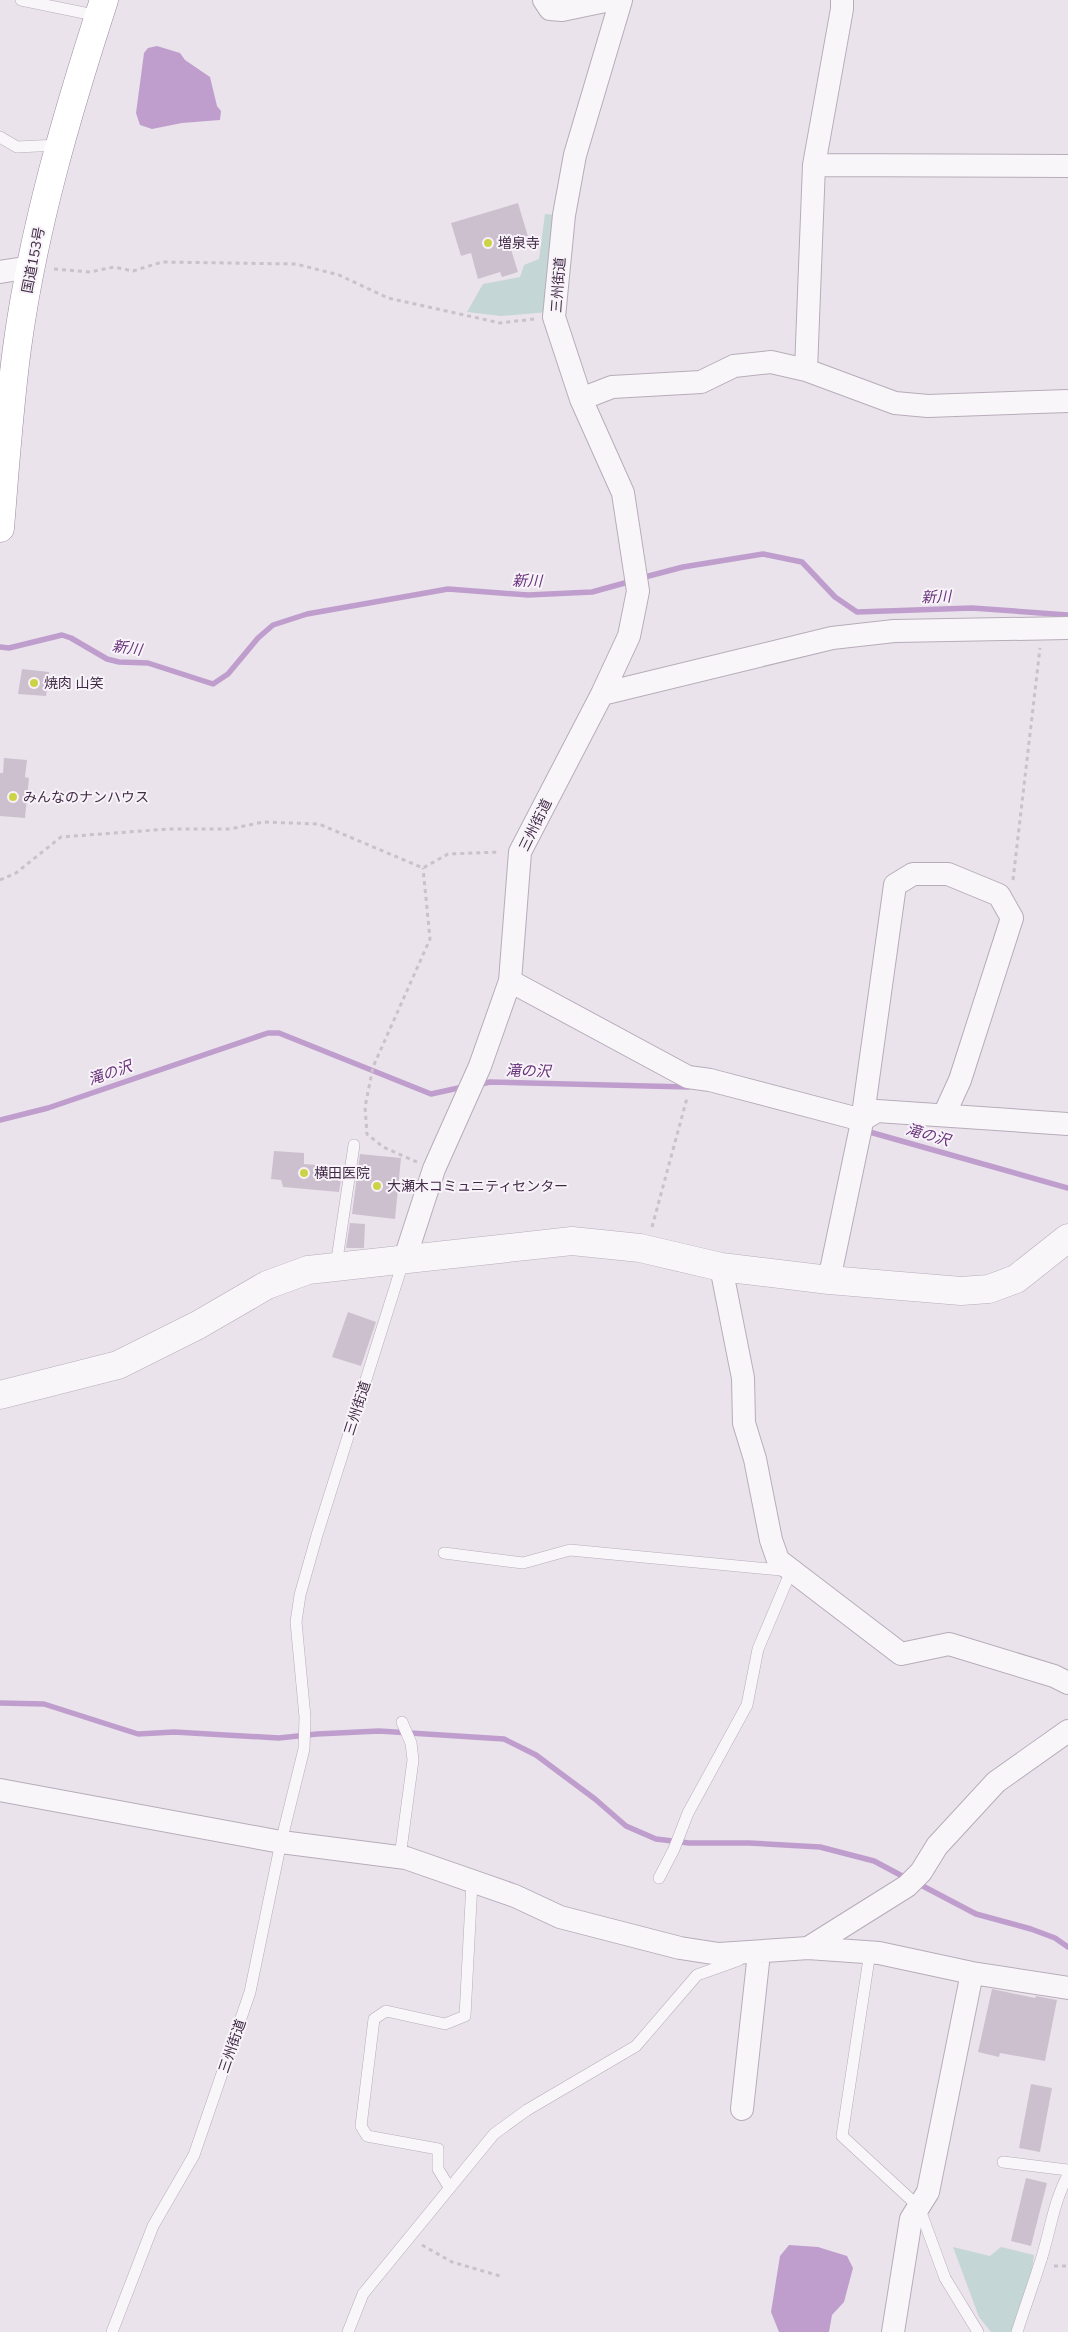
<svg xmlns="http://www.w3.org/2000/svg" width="1068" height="2332" viewBox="0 0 1068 2332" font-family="'Nunito Sans','Noto Sans JP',sans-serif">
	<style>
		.green { fill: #c4d6d5 }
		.water { fill: #bf9ecd }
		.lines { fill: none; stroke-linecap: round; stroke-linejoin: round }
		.stream { stroke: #bf9ecd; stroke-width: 5.5 }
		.building { fill: #ccc0cf }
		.service-casing { stroke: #b7acba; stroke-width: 12 }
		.minor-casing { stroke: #b7acba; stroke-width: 24 }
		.tertiary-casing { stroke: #b7acba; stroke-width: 29 }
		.trunk-casing { stroke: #9e8aa3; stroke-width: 29 }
		.path { stroke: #c9c1cb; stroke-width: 3; stroke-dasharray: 4 4; stroke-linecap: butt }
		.service { stroke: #f9f6fa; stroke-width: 11 }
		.minor { stroke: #f9f6fa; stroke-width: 22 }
		.tertiary { stroke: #f9f6fa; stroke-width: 28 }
		.trunk { stroke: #fff; stroke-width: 28 }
		.poi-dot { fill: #cdd346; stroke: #f8f3f9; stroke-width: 2 }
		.labels { text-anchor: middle; stroke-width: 4; stroke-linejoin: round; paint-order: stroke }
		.poi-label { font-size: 14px; fill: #402a45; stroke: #f8f3f9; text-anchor: start }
		.street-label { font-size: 14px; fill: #402a45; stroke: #f8f3f9 }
		.water-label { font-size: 15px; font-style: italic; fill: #68327b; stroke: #f8f3f9 }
	</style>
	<rect width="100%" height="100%" fill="#eae3ec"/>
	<!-- green -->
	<path class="green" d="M 545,214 L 556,215 L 548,312 L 501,316 L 467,312 L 483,284 L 520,277 L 524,265 L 539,259 Z
		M 953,2247 L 990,2256 L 1001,2247 L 1034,2255 L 1029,2292 L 1014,2332 L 991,2332 L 979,2317 Z"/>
	<!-- water -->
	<path class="water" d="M 157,46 L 180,53 L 185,60 L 210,77 L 217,106 L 221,111 L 220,120 L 182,123 L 152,129 L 140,125 L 136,113 L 144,53 L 148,48 Z
		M 789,2245 L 818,2247 L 847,2256 L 853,2268 L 844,2302 L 832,2315 L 829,2332 L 779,2332 L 771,2312 L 780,2256 Z"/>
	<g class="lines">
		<!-- stream -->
		<path class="stream" d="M 641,578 L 683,567 L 763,554 L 802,562 L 835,597 L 857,612 L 972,608 L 1068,615
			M 0,647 L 9,648 L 62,635 L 71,638 L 107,659 L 119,662 L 148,663 L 213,684 L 228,674 L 258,638 L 273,625 L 307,614 L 448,589 L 528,595 L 592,592 L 632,581
			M 477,1085 L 490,1082 L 688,1087
			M 0,1120 L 48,1108 L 268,1033 L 279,1033 L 431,1094 L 463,1087
			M 866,1131 L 1068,1188
			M 0,1703 L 44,1704 L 138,1734 L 174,1732 L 279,1738 L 317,1734 L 379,1731 L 504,1739 L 536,1755 L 595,1799 L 626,1826 L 656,1839 L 689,1843 L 749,1843 L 820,1847 L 874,1861 L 906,1878
			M 917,1883 L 976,1914 L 1031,1929 L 1055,1938 L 1068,1947"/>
	</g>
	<!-- building -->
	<path class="building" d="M 518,203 L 529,240 L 510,246 L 518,272 L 502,277 L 500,272 L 478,279 L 471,253 L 461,256 L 451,223 Z
		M 22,669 L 49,672 L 46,696 L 18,694 Z
		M 4,758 L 27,760 L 25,777 L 29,778 L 25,818 L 0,816 L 0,773 L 3,773 Z
		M 274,1151 L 304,1153 L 304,1164 L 343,1167 L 339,1192 L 283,1187 L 281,1180 L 271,1179 Z
		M 360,1154 L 401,1158 L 395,1219 L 352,1214 Z
		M 350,1223 L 365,1224 L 364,1248 L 346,1248 Z
		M 348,1312 L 376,1322 L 361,1366 L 332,1357 Z
		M 992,1989 L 1035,1998 L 1036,1996 L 1057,2000 L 1045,2061 L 1000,2053 L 999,2057 L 978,2052 Z
		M 1031,2084 L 1052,2088 L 1040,2152 L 1019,2148 Z
		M 1026,2178 L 1047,2183 L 1031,2246 L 1011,2241 Z"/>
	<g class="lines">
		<!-- service casing -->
		<g class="service-casing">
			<path id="service" d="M 21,0 L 99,16
				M 0,137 L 17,147 L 58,145
				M 336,1266 L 354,1145
				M 444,1553 L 523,1563 L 570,1550 L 791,1571 L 758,1649 L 747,1705 L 688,1813 L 674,1849 L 659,1878
				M 400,1857 L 413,1760 L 411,1743 L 402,1722
				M 870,1952 L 842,2136 L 919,2207 L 945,2278 L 978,2332
				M 1003,2162 L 1068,2170
				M 449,2187 L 438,2169 L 438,2149 L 367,2136 L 361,2126 L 374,2019 L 386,2011 L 445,2024 L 465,2016 L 472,1882
				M 112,2332 L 153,2226 L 194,2155 L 250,1992 L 281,1842 L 304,1749 L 305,1717 L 296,1622 L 300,1595 L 317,1535 L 404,1259
				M 348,2332 L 363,2294 L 494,2134 L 527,2110 L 636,2046 L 697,1975 L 739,1960
				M 1017,2332 C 1024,2310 1032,2288 1039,2266 C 1050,2235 1052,2205 1068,2175"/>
		</g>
		<!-- minor casing -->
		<g class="minor-casing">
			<path id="minor" d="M 544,0 L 550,9 L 562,10 L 610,0
				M 814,165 L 1068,166
				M 0,272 L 31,267
				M 806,370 L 814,165 L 842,9 L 842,0
				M 581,399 L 612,387 L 701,382 L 734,366 L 771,362 L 806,370 L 895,403 L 928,406 L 1068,401
				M 602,694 L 832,638 L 894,631 L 1068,628
				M 510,981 L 688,1077 L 710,1080 L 862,1120 L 877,1111 L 1068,1124
				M 405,1258 L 434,1169 L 480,1066 L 510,981 L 520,852 L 602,694 L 629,636 L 638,591 L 623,493 L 581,399 L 554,317 L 564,215 L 575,155 L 621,0
				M 721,1267 L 743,1378 L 744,1423 L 755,1459 L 771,1540 L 778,1560 L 901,1654 L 949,1644 L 1054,1676 L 1068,1683
				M 829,1280 L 862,1122 L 895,885 L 913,874 L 948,874 L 999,895 L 1012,918 L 960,1080 L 944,1115
				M 0,1790 L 281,1842 L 406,1858 L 515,1896 L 560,1917 L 680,1948 L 719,1954 L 808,1948 L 879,1953 L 972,1973 L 1068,1988
				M 808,1948 L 907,1886 L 921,1872 L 937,1846 L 996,1782 L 1068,1731
				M 742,2109 L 759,1953
				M 893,2332 L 911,2219 L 928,2192 L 972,1973"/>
		</g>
		<!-- tertiary casing -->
		<g class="tertiary-casing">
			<path id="tertiary" d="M 0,1395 L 118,1365 L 198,1325 L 267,1285 L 308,1270 L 572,1241 L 640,1248 L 721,1267 L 829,1280 L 961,1291 L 989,1289 L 1016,1279 L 1068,1238"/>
		</g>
		<!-- trunk casing -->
		<g class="trunk-casing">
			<path id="trunk" d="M 0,528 C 5,468 9,408 17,348 C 33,229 67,114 104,0"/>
		</g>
		<!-- path -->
		<path class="path" d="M 54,269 L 90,272 L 114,267 L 133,271 L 162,262 L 296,264 L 339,275 L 388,298 L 500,323 L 534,319
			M 0,880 L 16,873 L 61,837 L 168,829 L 230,829 L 263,822 L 319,824 L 423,868 L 448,854 L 500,852
			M 1013,880 L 1040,648
			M 417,1162 L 383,1147 L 367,1134 L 365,1107 L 373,1067 L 430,939 L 423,868
			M 652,1227 L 687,1098
			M 422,2245 L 452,2262 L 500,2276
			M 1054,2266 L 1068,2266"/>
		<!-- service -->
		<use href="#service" class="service"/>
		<!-- minor -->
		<use href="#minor" class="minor"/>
		<!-- tertiary -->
		<use href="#tertiary" class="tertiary"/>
		<!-- trunk -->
		<use href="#trunk" class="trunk"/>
	</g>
	<!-- markers -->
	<g class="poi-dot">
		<circle cx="488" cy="243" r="5"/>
		<circle cx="34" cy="683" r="5"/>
		<circle cx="13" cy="797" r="5"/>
		<circle cx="304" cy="1173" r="5"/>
		<circle cx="377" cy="1186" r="5"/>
	</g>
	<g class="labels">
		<!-- poi labels -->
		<g class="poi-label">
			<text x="498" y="248">増泉寺</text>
			<text x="44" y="688">焼肉 山笑</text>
			<text x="23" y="802">みんなのナンハウス</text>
			<text x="314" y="1178">横田医院</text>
			<text x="387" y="1191">大瀬木コミュニティセンター</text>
		</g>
		<!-- street labels -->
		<g class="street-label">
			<text transform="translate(33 260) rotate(-79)" y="5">国道153号</text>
			<text transform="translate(558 285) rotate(-86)" y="5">三州街道</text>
			<text transform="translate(535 825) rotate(-64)" y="5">三州街道</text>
			<text transform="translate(357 1408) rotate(-72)" y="5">三州街道</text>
			<text transform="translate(232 2046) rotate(-71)" y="5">三州街道</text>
		</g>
		<!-- water labels -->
		<g class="water-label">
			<text transform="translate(527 581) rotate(1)" y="5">新川</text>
			<text transform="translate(936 597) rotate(-2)" y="5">新川</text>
			<text transform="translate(127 648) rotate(8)" y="5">新川</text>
			<text transform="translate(528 1071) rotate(1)" y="5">滝の沢</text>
			<text transform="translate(110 1073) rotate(-19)" y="5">滝の沢</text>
			<text transform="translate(928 1135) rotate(16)" y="5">滝の沢</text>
		</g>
	</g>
</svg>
